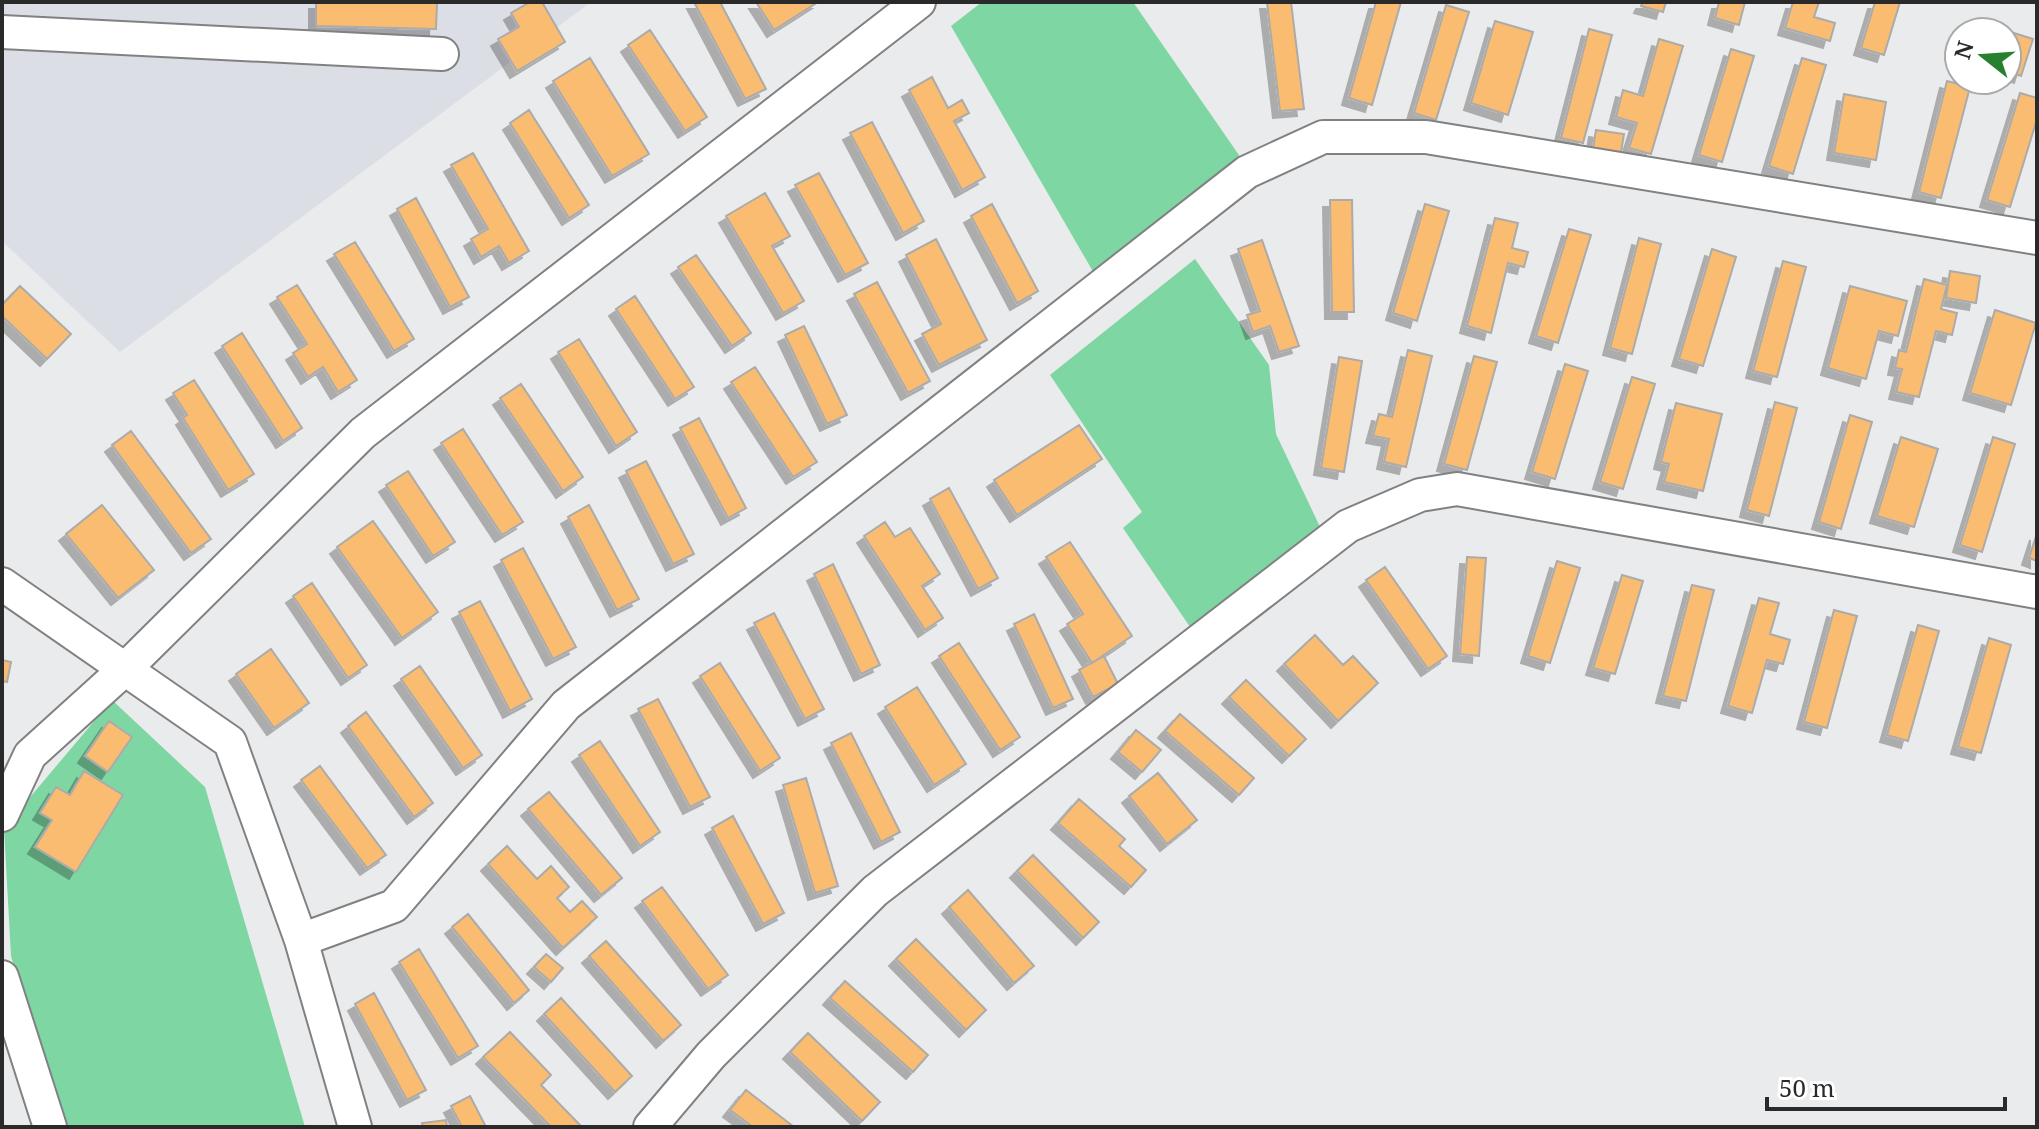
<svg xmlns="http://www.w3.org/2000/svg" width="2039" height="1129" viewBox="0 0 2039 1129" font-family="'Noto Serif',serif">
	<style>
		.built { fill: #dcdee6 }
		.green { fill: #7ed6a3 }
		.building { fill: #fabc6f; stroke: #acabaa; stroke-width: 2; filter: url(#shadow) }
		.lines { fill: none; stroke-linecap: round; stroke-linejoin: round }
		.minor-casing { stroke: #818182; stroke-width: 36 }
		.minor { stroke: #fff; stroke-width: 32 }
	</style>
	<defs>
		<filter id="shadow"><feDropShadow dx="-7" dy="7" stdDeviation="0" flood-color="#0004"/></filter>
	</defs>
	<rect width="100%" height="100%" fill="#eaebec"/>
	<!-- built -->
	<path class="built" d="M 2,2 L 591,2 L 120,352 L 2,241 Z"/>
	<!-- green -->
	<path class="green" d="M 982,2 L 1133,2 L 1241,158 L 1095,275 L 951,26 Z
		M 1195,259 L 1269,365 L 1276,434 L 1321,529 L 1190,627 L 1123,528 L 1142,512 L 1050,375 Z
		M 112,700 L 205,787 L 305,1127 L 59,1127 L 11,956 L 4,828 Z"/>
	<!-- building -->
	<path class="building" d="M 316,2 L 437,2 L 436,29 L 316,26 Z
		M 530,2 L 542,2 L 565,42 L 517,71 L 498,39 L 519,27 L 511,13 Z
		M 694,2 L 720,2 L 766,89 L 745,99 Z
		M 756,2 L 818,2 L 774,30 Z
		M 1267,2 L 1291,2 L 1304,109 L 1280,111 Z
		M 1376,2 L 1401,2 L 1372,105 L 1349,98 Z
		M 1643,2 L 1666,2 L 1663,12 L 1641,6 Z
		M 1719,2 L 1745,2 L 1739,25 L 1715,18 Z
		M 1793,2 L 1819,2 L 1814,17 L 1835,23 L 1830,41 L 1785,28 Z
		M 1875,2 L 1900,2 L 1884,55 L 1861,48 Z
		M 1446,5 L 1469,12 L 1436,120 L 1414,113 Z
		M 1972,20 L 2033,39 L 2021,76 L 2007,71 L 2007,32 L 1968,32 Z
		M 1495,21 L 1533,32 L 1508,115 L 1471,103 Z
		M 1589,29 L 1612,35 L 1583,143 L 1561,138 Z
		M 650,30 L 707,117 L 685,131 L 628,45 Z
		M 1659,39 L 1683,46 L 1651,154 L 1629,148 L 1637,123 L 1616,117 L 1623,90 L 1643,96 Z
		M 1731,49 L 1754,56 L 1722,162 L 1699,155 Z
		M 590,58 L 649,154 L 612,176 L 553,81 Z
		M 1802,58 L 1826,65 L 1793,174 L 1769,166 Z
		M 932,77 L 948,108 L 962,100 L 969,113 L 954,121 L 985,177 L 962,190 L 909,90 Z
		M 1947,81 L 1970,87 L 1941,198 L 1919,192 Z
		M 2020,93 L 2037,98 L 2037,119 L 2010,207 L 1987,200 Z
		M 1844,94 L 1886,102 L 1876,160 L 1834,153 Z
		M 529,110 L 589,205 L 569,218 L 510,123 Z
		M 872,122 L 924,221 L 903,233 L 850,133 Z
		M 1596,130 L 1624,134 L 1619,164 L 1591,160 Z
		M 473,153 L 529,251 L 509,263 L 499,246 L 481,257 L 471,239 L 488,229 L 451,165 Z
		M 819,173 L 868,263 L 845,275 L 795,185 Z
		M 765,193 L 790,236 L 772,246 L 804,301 L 783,313 L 726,216 Z
		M 416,198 L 469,297 L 450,307 L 397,209 Z
		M 1330,200 L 1352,200 L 1354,312 L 1332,312 Z
		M 992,204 L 1038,291 L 1017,303 L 971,216 Z
		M 1425,204 L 1449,211 L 1417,321 L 1393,313 Z
		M 1495,218 L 1518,223 L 1512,248 L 1528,252 L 1524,267 L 1508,263 L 1491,333 L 1467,326 Z
		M 1569,229 L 1591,235 L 1558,343 L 1536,336 Z
		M 1639,238 L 1661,244 L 1632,354 L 1610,348 Z
		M 936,239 L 987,340 L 939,365 L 922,334 L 941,324 L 906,255 Z
		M 1262,240 L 1299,346 L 1279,352 L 1270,326 L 1253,332 L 1247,315 L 1260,311 L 1238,249 Z
		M 355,242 L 414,339 L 394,351 L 334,254 Z
		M 1712,249 L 1736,257 L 1703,366 L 1679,359 Z
		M 696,255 L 751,333 L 732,346 L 678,267 Z
		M 1783,261 L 1806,267 L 1777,377 L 1753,371 Z
		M 1950,271 L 1980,276 L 1976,303 L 1946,298 Z
		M 1924,279 L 1947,285 L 1941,309 L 1957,313 L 1952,335 L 1936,331 L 1919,397 L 1896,392 L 1902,369 L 1895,368 L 1899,350 L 1906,352 Z
		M 877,282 L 930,381 L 908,393 L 854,294 Z
		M 297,285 L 357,380 L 338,392 L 323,367 L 308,377 L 293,353 L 307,344 L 277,297 Z
		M 20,286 L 71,334 L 47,359 L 2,316 L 2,305 Z
		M 1850,286 L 1907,301 L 1898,336 L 1879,331 L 1866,379 L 1828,368 Z
		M 635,296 L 694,387 L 675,399 L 616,309 Z
		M 1995,310 L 2036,323 L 2011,405 L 1970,393 Z
		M 804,326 L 847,415 L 827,424 L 785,335 Z
		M 242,333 L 302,428 L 283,441 L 222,346 Z
		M 579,339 L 637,432 L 616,446 L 558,352 Z
		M 1408,350 L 1432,356 L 1406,467 L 1384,462 L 1389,439 L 1373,436 L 1379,414 L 1392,417 Z
		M 1474,356 L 1497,362 L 1467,470 L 1444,464 Z
		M 1339,357 L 1362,361 L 1344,472 L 1321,468 Z
		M 1565,364 L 1588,371 L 1555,479 L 1532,472 Z
		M 755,367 L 817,462 L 793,477 L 731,382 Z
		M 1632,377 L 1655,384 L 1623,489 L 1600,482 Z
		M 194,380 L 254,474 L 228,490 L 183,418 L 187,415 L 173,393 Z
		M 521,384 L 583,477 L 563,491 L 500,398 Z
		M 1775,402 L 1797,408 L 1769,516 L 1747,510 Z
		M 1676,403 L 1722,414 L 1703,491 L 1664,482 L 1669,464 L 1661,462 Z
		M 1850,415 L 1872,422 L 1841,529 L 1819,522 Z
		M 699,418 L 746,508 L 728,518 L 680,428 Z
		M 1079,425 L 1102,459 L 1017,515 L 994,480 Z
		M 463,429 L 523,522 L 502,535 L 441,443 Z
		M 131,431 L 211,539 L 191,553 L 112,445 Z
		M 1901,437 L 1938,449 L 1914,527 L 1877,516 Z
		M 1993,437 L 2015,444 L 1982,552 L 1960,545 Z
		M 646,461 L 694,554 L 673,564 L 626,471 Z
		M 408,471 L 455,542 L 433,556 L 386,485 Z
		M 949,488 L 998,578 L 978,589 L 930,499 Z
		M 102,505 L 154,570 L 118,598 L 66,534 Z
		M 589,505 L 639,599 L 617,610 L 568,517 Z
		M 373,521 L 438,612 L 402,638 L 337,547 Z
		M 885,522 L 895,537 L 910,528 L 940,574 L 922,586 L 943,618 L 925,630 L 864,536 Z
		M 2037,533 L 2037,561 L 2029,558 Z
		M 1070,542 L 1132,636 L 1092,663 L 1067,624 L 1083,614 L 1046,557 Z
		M 523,548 L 576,647 L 553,659 L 501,560 Z
		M 1467,557 L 1486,558 L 1479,656 L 1460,654 Z
		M 1557,561 L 1580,568 L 1550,663 L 1528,656 Z
		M 833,564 L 880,665 L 861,674 L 814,574 Z
		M 1385,567 L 1447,656 L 1428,669 L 1366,580 Z
		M 1622,575 L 1643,581 L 1615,674 L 1593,668 Z
		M 312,583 L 367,665 L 348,678 L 293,596 Z
		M 1692,585 L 1714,590 L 1686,701 L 1663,696 Z
		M 1759,598 L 1779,603 L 1770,634 L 1790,640 L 1783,664 L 1767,660 L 1752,713 L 1728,706 Z
		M 480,601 L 532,699 L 510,711 L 459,612 Z
		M 1834,610 L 1857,616 L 1827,728 L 1804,722 Z
		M 774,613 L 824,709 L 805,719 L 754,623 Z
		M 1034,614 L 1073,699 L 1053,708 L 1014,624 Z
		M 1918,625 L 1939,631 L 1908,741 L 1887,735 Z
		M 1315,635 L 1343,665 L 1353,656 L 1378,683 L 1338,721 L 1284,664 Z
		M 1989,638 L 2011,645 L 1981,753 L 1958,747 Z
		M 959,643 L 1020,737 L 1000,750 L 939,656 Z
		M 271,649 L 309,703 L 274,728 L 236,674 Z
		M 1104,656 L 1118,684 L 1093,697 L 1079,670 Z
		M 2,660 L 11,662 L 7,682 L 2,681 Z
		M 720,663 L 780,758 L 760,771 L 700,676 Z
		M 420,666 L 482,755 L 463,768 L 401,679 Z
		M 1246,680 L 1306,739 L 1289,756 L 1229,697 Z
		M 917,687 L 966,764 L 934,785 L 885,707 Z
		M 658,699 L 710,797 L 690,807 L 638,709 Z
		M 366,712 L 433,803 L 414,817 L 348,726 Z
		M 1180,714 L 1254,778 L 1239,795 L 1165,731 Z
		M 109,721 L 132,737 L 108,772 L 85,756 Z
		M 1136,730 L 1161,750 L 1142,772 L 1118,752 Z
		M 851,733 L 900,832 L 881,842 L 831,743 Z
		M 600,741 L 660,832 L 640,846 L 579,755 Z
		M 320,766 L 386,855 L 367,868 L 301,780 Z
		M 84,771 L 123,795 L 76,872 L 35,847 L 52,820 L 40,813 L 56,787 L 70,795 Z
		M 1158,773 L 1197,820 L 1167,844 L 1129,796 Z
		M 806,778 L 838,886 L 815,893 L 783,785 Z
		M 549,792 L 622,878 L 601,895 L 528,809 Z
		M 1079,799 L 1125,839 L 1119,846 L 1146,870 L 1131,887 L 1058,823 Z
		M 733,816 L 784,913 L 763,924 L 712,828 Z
		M 507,846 L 537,879 L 551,866 L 569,887 L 557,898 L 570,912 L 582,901 L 597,917 L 563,948 L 488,864 Z
		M 1033,855 L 1099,922 L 1083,938 L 1017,871 Z
		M 662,887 L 728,975 L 708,989 L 642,901 Z
		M 968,890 L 1034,966 L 1014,983 L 949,907 Z
		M 468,914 L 529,990 L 514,1003 L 452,927 Z
		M 916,939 L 986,1010 L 966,1030 L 896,959 Z
		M 606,941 L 681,1025 L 663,1041 L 589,956 Z
		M 419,949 L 478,1046 L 458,1058 L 399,962 Z
		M 546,954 L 563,968 L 551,982 L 534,967 Z
		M 845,981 L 928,1055 L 913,1072 L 830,998 Z
		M 374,993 L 426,1090 L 407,1100 L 355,1004 Z
		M 561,998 L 632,1076 L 615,1092 L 544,1014 Z
		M 510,1032 L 551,1075 L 541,1085 L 582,1127 L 551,1127 L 483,1057 Z
		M 808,1033 L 880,1102 L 862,1121 L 790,1052 Z
		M 746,1090 L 794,1127 L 753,1127 L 730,1110 Z
		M 470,1096 L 486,1127 L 462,1127 L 451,1106 Z
		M 446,1120 L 447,1127 L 423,1127 L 422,1123 Z"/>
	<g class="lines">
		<!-- minor casing -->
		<g class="minor-casing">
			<path id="minor" d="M 2,32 L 442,54
				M 2,584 L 230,742 L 301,940 L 355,1127
				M 2,815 L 30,755 L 125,669 L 363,433 L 919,2
				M 301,940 L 394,906 L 566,705 L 1247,172 L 1323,137 L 1426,137 L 2037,238
				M 2,977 L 50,1127
				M 650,1127 L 711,1055 L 875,891 L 1348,526 L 1420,495 L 1457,489 L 2037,592"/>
		</g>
		<!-- minor -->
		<use href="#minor" class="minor"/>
	</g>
	<!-- border -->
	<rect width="2039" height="1129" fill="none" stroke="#2a2a2b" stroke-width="8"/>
	<!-- north arrow -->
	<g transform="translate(1983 56) rotate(287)"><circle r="38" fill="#ffffff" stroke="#aaaaaa" stroke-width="2"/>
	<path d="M0-6L14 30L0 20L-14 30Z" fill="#26802f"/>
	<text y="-12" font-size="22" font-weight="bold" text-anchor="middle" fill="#2a2a2b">N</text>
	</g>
	<!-- scale -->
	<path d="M1767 1097v12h238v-12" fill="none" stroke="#2a2a2b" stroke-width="4"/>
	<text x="1779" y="1097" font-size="24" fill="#2a2a2b" stroke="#ffffff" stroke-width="6" paint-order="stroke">50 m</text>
</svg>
